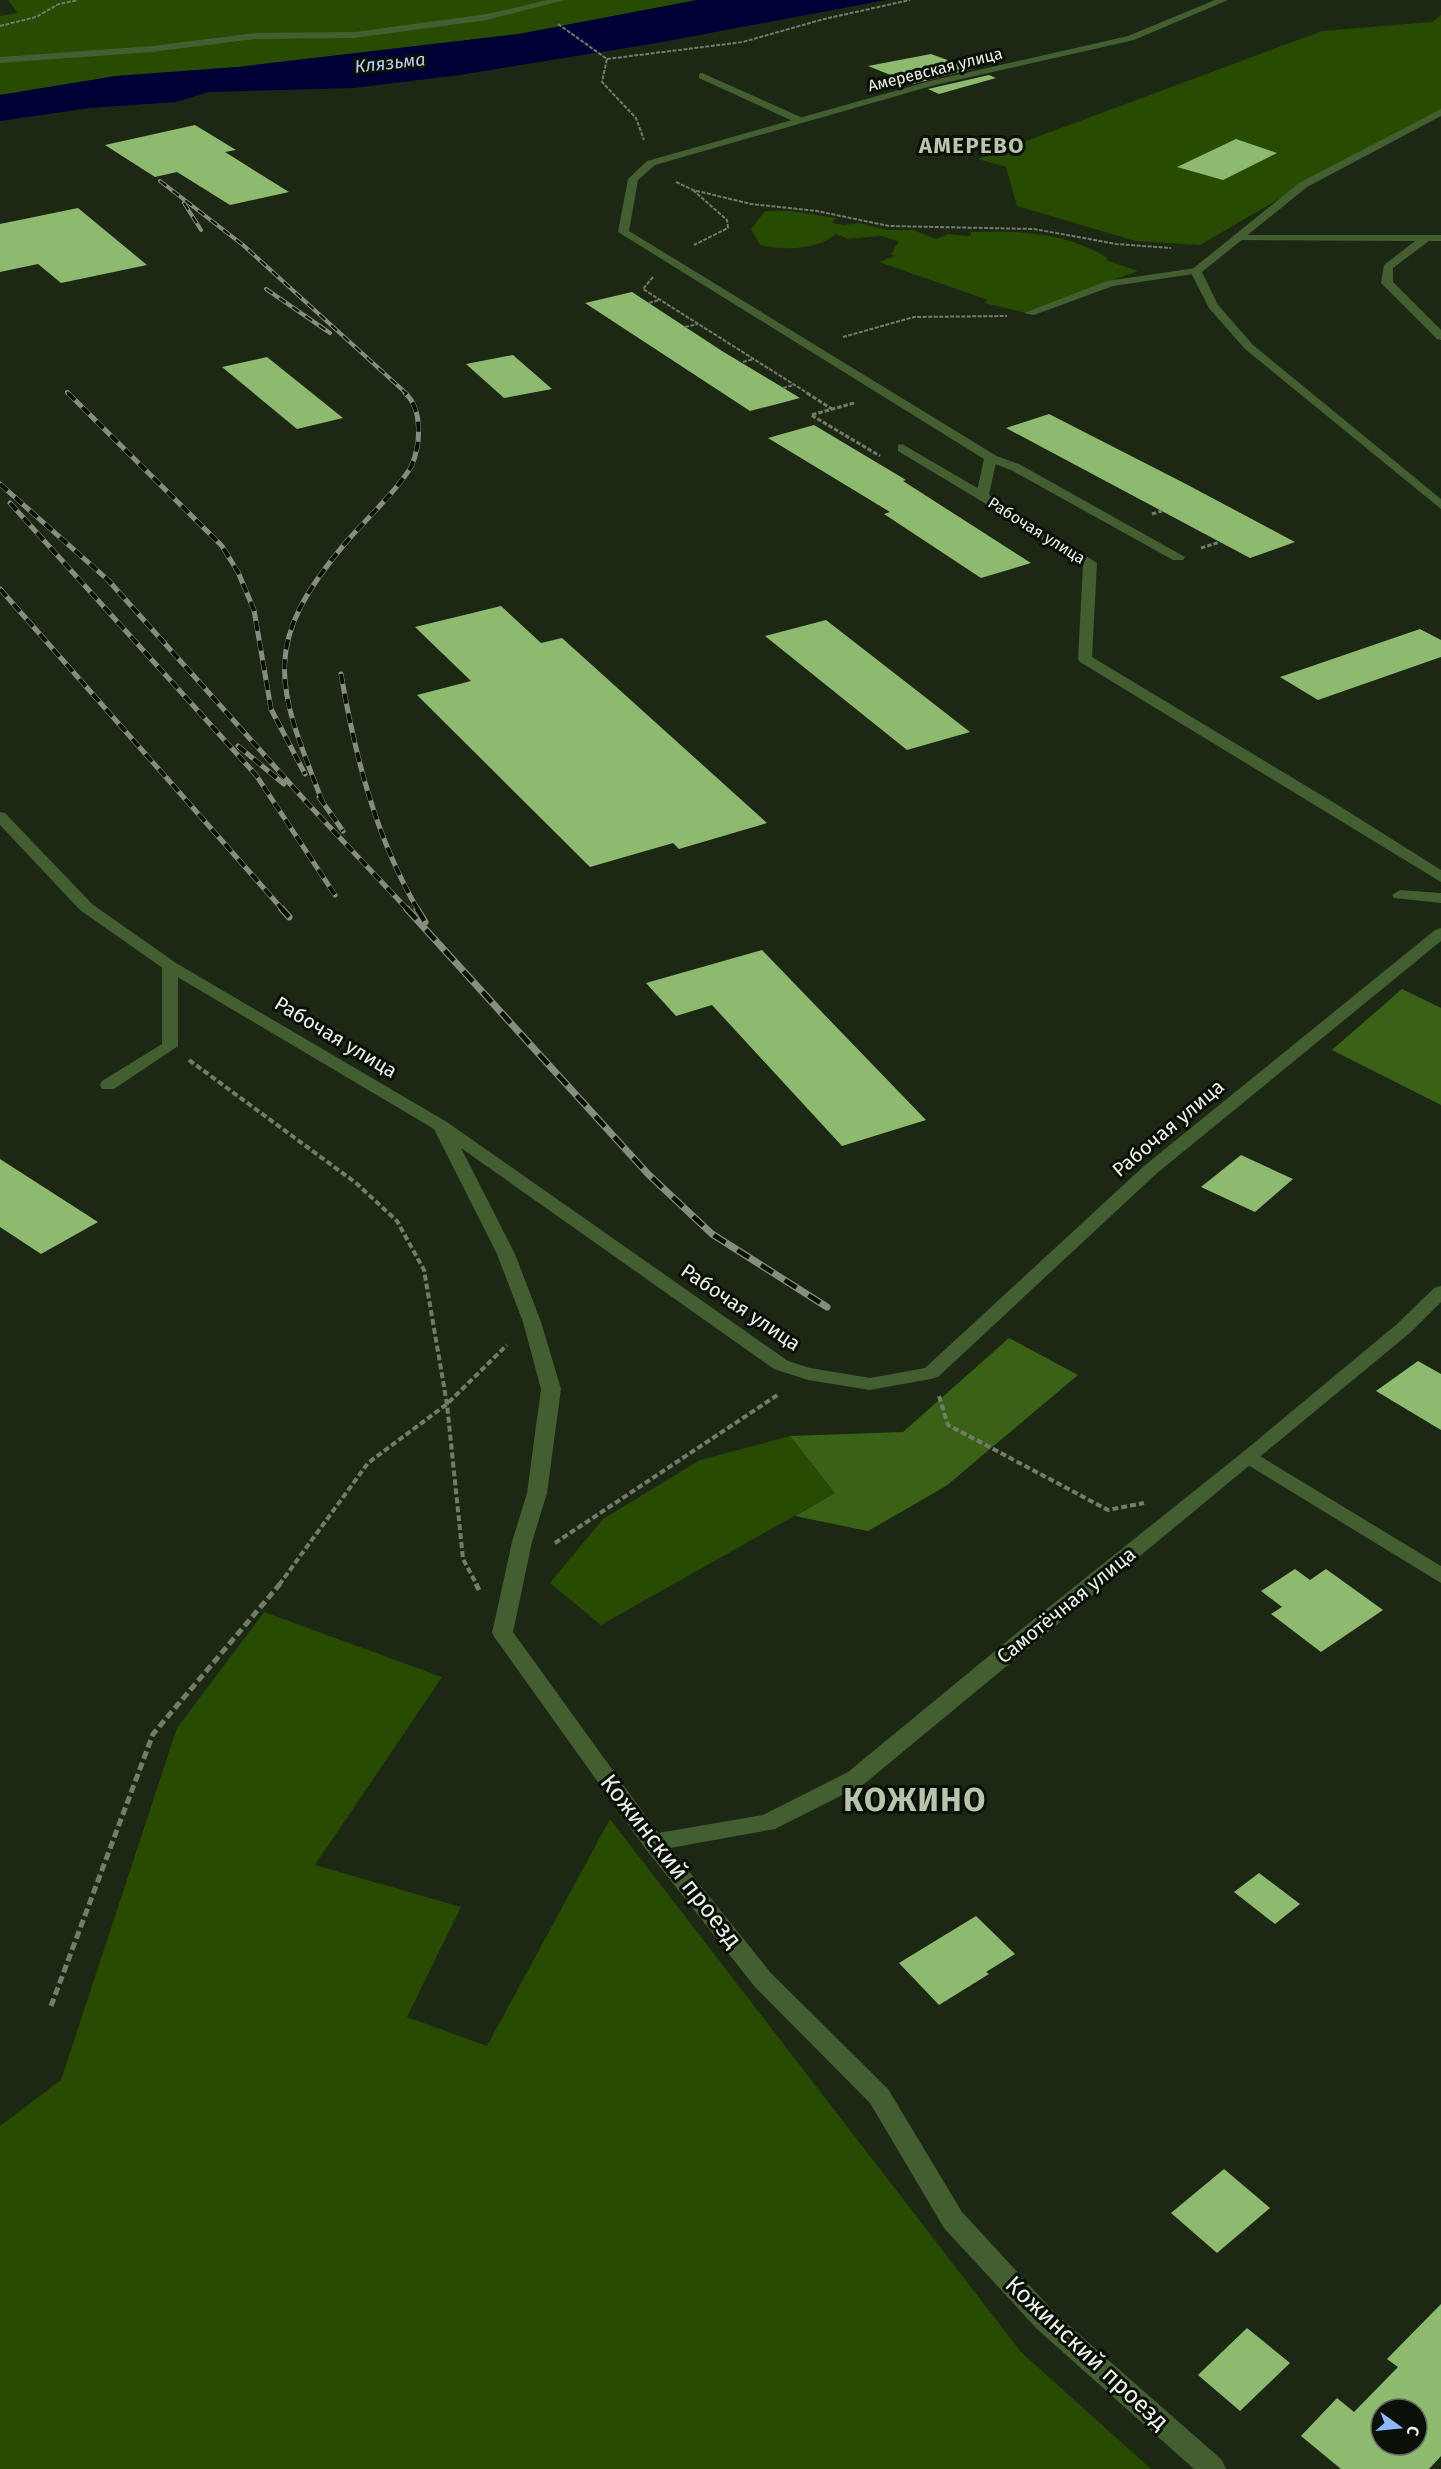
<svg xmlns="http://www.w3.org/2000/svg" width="1441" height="2469" viewBox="0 0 1441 2469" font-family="'Fira Sans',sans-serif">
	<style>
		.green { fill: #274b00 }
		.forest { fill: #3a6217 }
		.water { fill: #000036 }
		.building { fill: #8eba70; fill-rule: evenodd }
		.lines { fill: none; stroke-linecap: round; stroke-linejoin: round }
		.path-far3 { stroke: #717c6b; stroke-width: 2; stroke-dasharray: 4 1.5; stroke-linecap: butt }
		.path-far2 { stroke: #717c6b; stroke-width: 3; stroke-dasharray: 4.5 2; stroke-linecap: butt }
		.path-far1 { stroke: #717c6b; stroke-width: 4; stroke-dasharray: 6 3; stroke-linecap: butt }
		.path { stroke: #717c6b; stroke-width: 5; stroke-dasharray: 8 4; stroke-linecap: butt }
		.lane { fill: #435e30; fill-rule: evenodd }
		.street { fill: #435e30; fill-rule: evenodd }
		.rail-far2-casing { stroke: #858f7f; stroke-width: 4 }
		.rail-far1-casing { stroke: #858f7f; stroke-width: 5 }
		.rail-casing { stroke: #858f7f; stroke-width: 7 }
		.rail-far2 { stroke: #0a0f07; stroke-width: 2; stroke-dasharray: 8; stroke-linecap: butt }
		.rail-far1 { stroke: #0a0f07; stroke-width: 4; stroke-dasharray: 10; stroke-linecap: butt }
		.rail { stroke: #0a0f07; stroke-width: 4.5; stroke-dasharray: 14; stroke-linecap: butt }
		.labels { text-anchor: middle; stroke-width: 6; stroke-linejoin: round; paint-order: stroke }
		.far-street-label { font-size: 16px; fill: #ebf3e7; stroke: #0a0f07 }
		.far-water-label { font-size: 18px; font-style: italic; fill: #b9d0f4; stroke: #0a0f07 }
		.street-label { font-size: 20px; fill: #ebf3e7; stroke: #0a0f07 }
		.far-district-label { font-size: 22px; font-weight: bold; letter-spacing: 1.5px; fill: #b6c5ac; stroke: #0a0f07 }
		.near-street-label { font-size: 24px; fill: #ebf3e7; stroke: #0a0f07 }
		.near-district-label { font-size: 32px; font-weight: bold; letter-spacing: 1.5px; fill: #b6c5ac; stroke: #0a0f07 }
	</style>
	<rect width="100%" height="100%" fill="#1c2814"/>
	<!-- green -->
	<path class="green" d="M 8,0 L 697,0 L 519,34 L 238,67 L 116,76 L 0,95 L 0,16 L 18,13 Z
		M 1441,15 L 1441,112 L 1303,185 L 1200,245 L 1135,241 L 1017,206 L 1006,167 L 978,159 L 1322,31 L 1432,22 Z
		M 765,211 L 791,211 L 836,218 L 832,223 L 844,225 L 859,223 L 887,230 L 913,230 L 936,239 L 948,234 L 970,236 L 971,232 C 1021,231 1063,231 1108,258 L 1106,260 L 1138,271 L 1026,313 L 984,303 L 988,300 L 879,262 L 895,256 L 891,254 L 899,241 L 880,236 L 848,239 L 836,234 C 814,251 785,250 760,245 L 751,229 Z
		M 790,1436 L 835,1493 L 601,1625 L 550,1583 L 603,1519 L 700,1460 Z
		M 264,1612 L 442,1677 L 315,1865 L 461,1907 L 407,2017 L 487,2046 L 610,1819 L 1021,2352 L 1151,2469 L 0,2469 L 0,2126 L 61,2080 L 177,1728 Z"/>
	<!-- forest -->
	<path class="forest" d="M 1402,989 L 1441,1008 L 1441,1105 L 1332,1050 Z
		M 1009,1338 L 1078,1375 L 946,1486 L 868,1531 L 795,1516 L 835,1493 L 790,1436 L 903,1432 Z"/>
	<!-- water -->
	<path class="water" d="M 697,0 L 886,0 L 651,44 L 459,75 L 353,88 L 208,92 L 176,102 L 90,108 L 0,121 L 0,95 L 116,76 L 238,67 L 519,34 Z"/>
	<!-- building -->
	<path class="building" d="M 931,54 L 972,69 L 913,84 L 868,66 Z
		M 989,75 L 996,78 L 939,94 L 928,89 Z
		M 195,125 L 236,150 L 225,152 L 289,192 L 230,205 L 177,172 L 155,177 L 105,145 Z
		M 1236,139 L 1277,153 L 1223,180 L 1177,167 Z
		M 78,208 L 147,265 L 61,283 L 38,264 L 0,272 L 0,224 Z
		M 632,292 L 722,351 L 800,398 L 750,411 L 585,303 Z
		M 513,355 L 552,389 L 504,398 L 466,364 Z
		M 267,357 L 343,418 L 297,429 L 222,367 Z
		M 1049,414 L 1184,483 L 1295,542 L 1250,558 L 1006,428 Z
		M 814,425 L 906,480 L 903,481 L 1031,563 L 981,578 L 884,514 L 890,512 L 768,438 Z
		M 501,606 L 541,643 L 562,638 L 767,823 L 679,849 L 673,843 L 590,867 L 417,695 L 471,681 L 415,627 Z
		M 826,620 L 970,732 L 907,750 L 765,636 Z
		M 1420,629 L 1441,640 L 1441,657 L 1318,700 L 1280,677 Z
		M 762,950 L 926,1120 L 842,1146 L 712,1005 L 676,1016 L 646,983 Z
		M 1241,1155 L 1293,1179 L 1255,1212 L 1201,1187 Z
		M 0,1159 L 98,1222 L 41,1254 L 0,1227 Z
		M 1418,1361 L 1441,1374 L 1441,1430 L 1376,1391 Z
		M 1295,1569 L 1310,1580 L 1326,1569 L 1383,1610 L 1321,1652 L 1271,1614 L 1282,1607 L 1261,1591 Z
		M 1259,1873 L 1300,1904 L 1275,1924 L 1234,1892 Z
		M 976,1916 L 1015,1954 L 986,1972 L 989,1974 L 939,2005 L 899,1963 Z
		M 1224,2169 L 1270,2208 L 1217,2253 L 1171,2213 Z
		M 1441,2304 L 1441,2456 L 1429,2469 L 1341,2469 L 1301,2436 L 1337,2398 L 1354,2412 L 1398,2367 L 1387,2359 ZM 1381,2409 L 1417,2409 L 1417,2445 L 1381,2445 Z
		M 1247,2328 L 1290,2363 L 1240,2411 L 1198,2375 Z"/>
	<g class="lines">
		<!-- path-far3 -->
		<path class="path-far3" d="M 558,24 L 607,59 L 602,82 L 636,118 L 644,140
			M 0,26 L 36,17 L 59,4 L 78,0
			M 607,59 L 743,42 L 824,19 L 910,0
			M 676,182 L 693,190 L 751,204 L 817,211 L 889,226 L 1034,229 L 1116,244 L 1171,248
			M 693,190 L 727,220 L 728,228 L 694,245
			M 653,277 L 643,289 L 809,394
			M 649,303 L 659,300
			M 685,327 L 698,324
			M 843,337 L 914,317 L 1007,316
			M 743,362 L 754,359
			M 783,388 L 794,385"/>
		<!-- path-far2 -->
		<path class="path-far2" d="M 807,393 L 832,409
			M 854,403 L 811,415 L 880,456
			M 1152,514 L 1162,511
			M 1201,548 L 1220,542"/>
		<!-- path-far1 -->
		<path class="path-far1" d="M 189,1060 L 356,1183 L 397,1221 L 424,1270 L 447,1404 L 463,1559 L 477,1585
			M 939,1396 L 948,1425 L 1108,1510 L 1144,1503
			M 555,1543 L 779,1394
			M 279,1585 L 368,1463 L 447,1404 L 507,1345"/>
		<!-- path -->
		<path class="path" d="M 476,1584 L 479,1590
			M 51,2006 L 153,1734 L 280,1584"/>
		<!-- lane -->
		<path class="lane" d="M 702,73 L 803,118 L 804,120 L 795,122 L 699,78 L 699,74 Z
			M 1233,235 L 1441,235 L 1441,241 L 1429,241 L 1393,268 L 1393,282 L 1441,330 L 1441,340 L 1437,339 L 1381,283 L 1384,265 L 1415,241 L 1237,240 L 1233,239 Z
			M 1196,268 L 1202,271 L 1200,273 L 1113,286 L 1034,315 L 1024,313 L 1107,281 Z
			M 902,444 L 986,493 L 988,496 L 986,499 L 978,499 L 898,451 L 898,445 Z
			M 991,454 L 1019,464 L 1185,557 L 1183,560 L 1173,560 L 1011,470 L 987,461 L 987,455 Z
			M 1400,890 L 1441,893 L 1441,903 L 1394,898 L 1392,895 Z
			M 170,961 L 178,966 L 178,1046 L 114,1089 L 102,1089 L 100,1085 L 102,1081 L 162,1044 L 162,966 Z
			M 1250,1450 L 1441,1566 L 1441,1583 L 1243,1462 L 1240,1457 L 1243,1452 Z"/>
		<!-- street -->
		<path class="street" d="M 548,0 L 565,0 L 487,20 L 355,38 L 255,39 L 152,52 L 0,63 L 0,57 L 152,46 L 255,33 L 355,32 L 487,14 Z
			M 1215,0 L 1228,0 L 1134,40 L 935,85 L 655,165 L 638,180 L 629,231 L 995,455 L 997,458 L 989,495 L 1097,563 L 1092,657 L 1341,807 L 1441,870 L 1441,882 L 1080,662 L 1078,659 L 1083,565 L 978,499 L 976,496 L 984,459 L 618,232 L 628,179 L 647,161 L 930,81 L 1128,36 Z
			M 1441,109 L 1441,116 L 1307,187 L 1202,272 L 1218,305 L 1253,345 L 1441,499 L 1441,509 L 1245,349 L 1209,308 L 1190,271 L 1299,183 Z
			M 0,812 L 5,813 L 92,904 L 176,963 L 447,1122 L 788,1361 L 810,1368 L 870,1378 L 925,1368 L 1144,1166 L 1435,930 L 1441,928 L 1441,941 L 1156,1174 L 938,1377 L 931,1379 L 870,1390 L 808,1380 L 774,1369 L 461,1148 L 515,1254 L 541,1322 L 561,1389 L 547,1493 L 532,1542 L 513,1632 L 658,1833 L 763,1815 L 848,1772 L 1029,1623 L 1243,1452 L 1397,1324 L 1434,1288 L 1441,1286 L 1441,1302 L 1411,1332 L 864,1784 L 775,1829 L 670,1848 L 771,1973 L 888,2089 L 962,2212 L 1055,2313 L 1222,2460 L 1226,2469 L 1194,2469 L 1037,2329 L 944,2228 L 870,2103 L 755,1987 L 645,1848 L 495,1638 L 492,1633 L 512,1542 L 527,1493 L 541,1389 L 523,1322 L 497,1254 L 434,1129 L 164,969 L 80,910 L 0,825 Z"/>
		<!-- rail-far2 casing -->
		<g class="rail-far2-casing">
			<path id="rail-far2" d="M 160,181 L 243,245 L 407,394
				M 184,203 L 201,230
				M 266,289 L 330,333
				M 67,392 L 69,394"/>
		</g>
		<!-- rail-far1 casing -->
		<g class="rail-far1-casing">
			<path id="rail-far1" d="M 68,393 L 222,546 L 238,572 L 254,610 L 271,709 L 305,774
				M 0,484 L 108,580 L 310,806 L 408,910
				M 10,503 L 256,775 L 335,895
				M 0,589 L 283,910
				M 341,674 C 355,756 376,838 418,910
				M 238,746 L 284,784
				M 319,797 L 343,831
				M 323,803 C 276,684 259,644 348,540 C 369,516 394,494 411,467 C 421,445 423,409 405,393"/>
		</g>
		<!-- rail casing -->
		<g class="rail-casing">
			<path id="rail" d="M 282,909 L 289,917
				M 407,909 L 648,1174 L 712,1234 L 827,1307
				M 417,909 L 425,922"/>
		</g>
		<!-- rail-far2 -->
		<use href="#rail-far2" class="rail-far2"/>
		<!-- rail-far1 -->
		<use href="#rail-far1" class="rail-far1"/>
		<!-- rail -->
		<use href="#rail" class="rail"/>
	</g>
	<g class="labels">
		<!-- far-street labels -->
		<g class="far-street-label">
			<text transform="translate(935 69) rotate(-14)" y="6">Амеревская улица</text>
			<text transform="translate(1037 530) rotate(32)" y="6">Рабочая улица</text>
		</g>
		<!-- far-water labels -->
		<g class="far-water-label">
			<text transform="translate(390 63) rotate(-6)" y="6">Клязьма</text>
		</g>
		<!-- street labels -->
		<g class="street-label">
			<text transform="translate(336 1037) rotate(31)" y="7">Рабочая улица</text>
			<text transform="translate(1168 1128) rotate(-40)" y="7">Рабочая улица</text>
			<text transform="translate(741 1307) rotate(34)" y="7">Рабочая улица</text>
			<text transform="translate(1066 1605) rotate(-39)" y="7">Самотёчная улица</text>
		</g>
		<!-- far-district labels -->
		<g class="far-district-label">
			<text x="972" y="153">АМЕРЕВО</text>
		</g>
		<!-- near-street labels -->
		<g class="near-street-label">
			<text transform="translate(671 1861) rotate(52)" y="8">Кожинский проезд</text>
			<text transform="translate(1087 2353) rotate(43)" y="8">Кожинский проезд</text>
		</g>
		<!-- near-district labels -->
		<g class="near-district-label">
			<text x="915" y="1811">КОЖИНО</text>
		</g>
	</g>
	<!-- north arrow -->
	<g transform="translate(1399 2427) rotate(105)"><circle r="28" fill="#0a0f07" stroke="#646a61" stroke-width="1.5"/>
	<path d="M0-4.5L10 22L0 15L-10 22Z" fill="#8eb9fd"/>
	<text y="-9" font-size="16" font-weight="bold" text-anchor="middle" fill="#ebf3e7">С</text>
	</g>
</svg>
